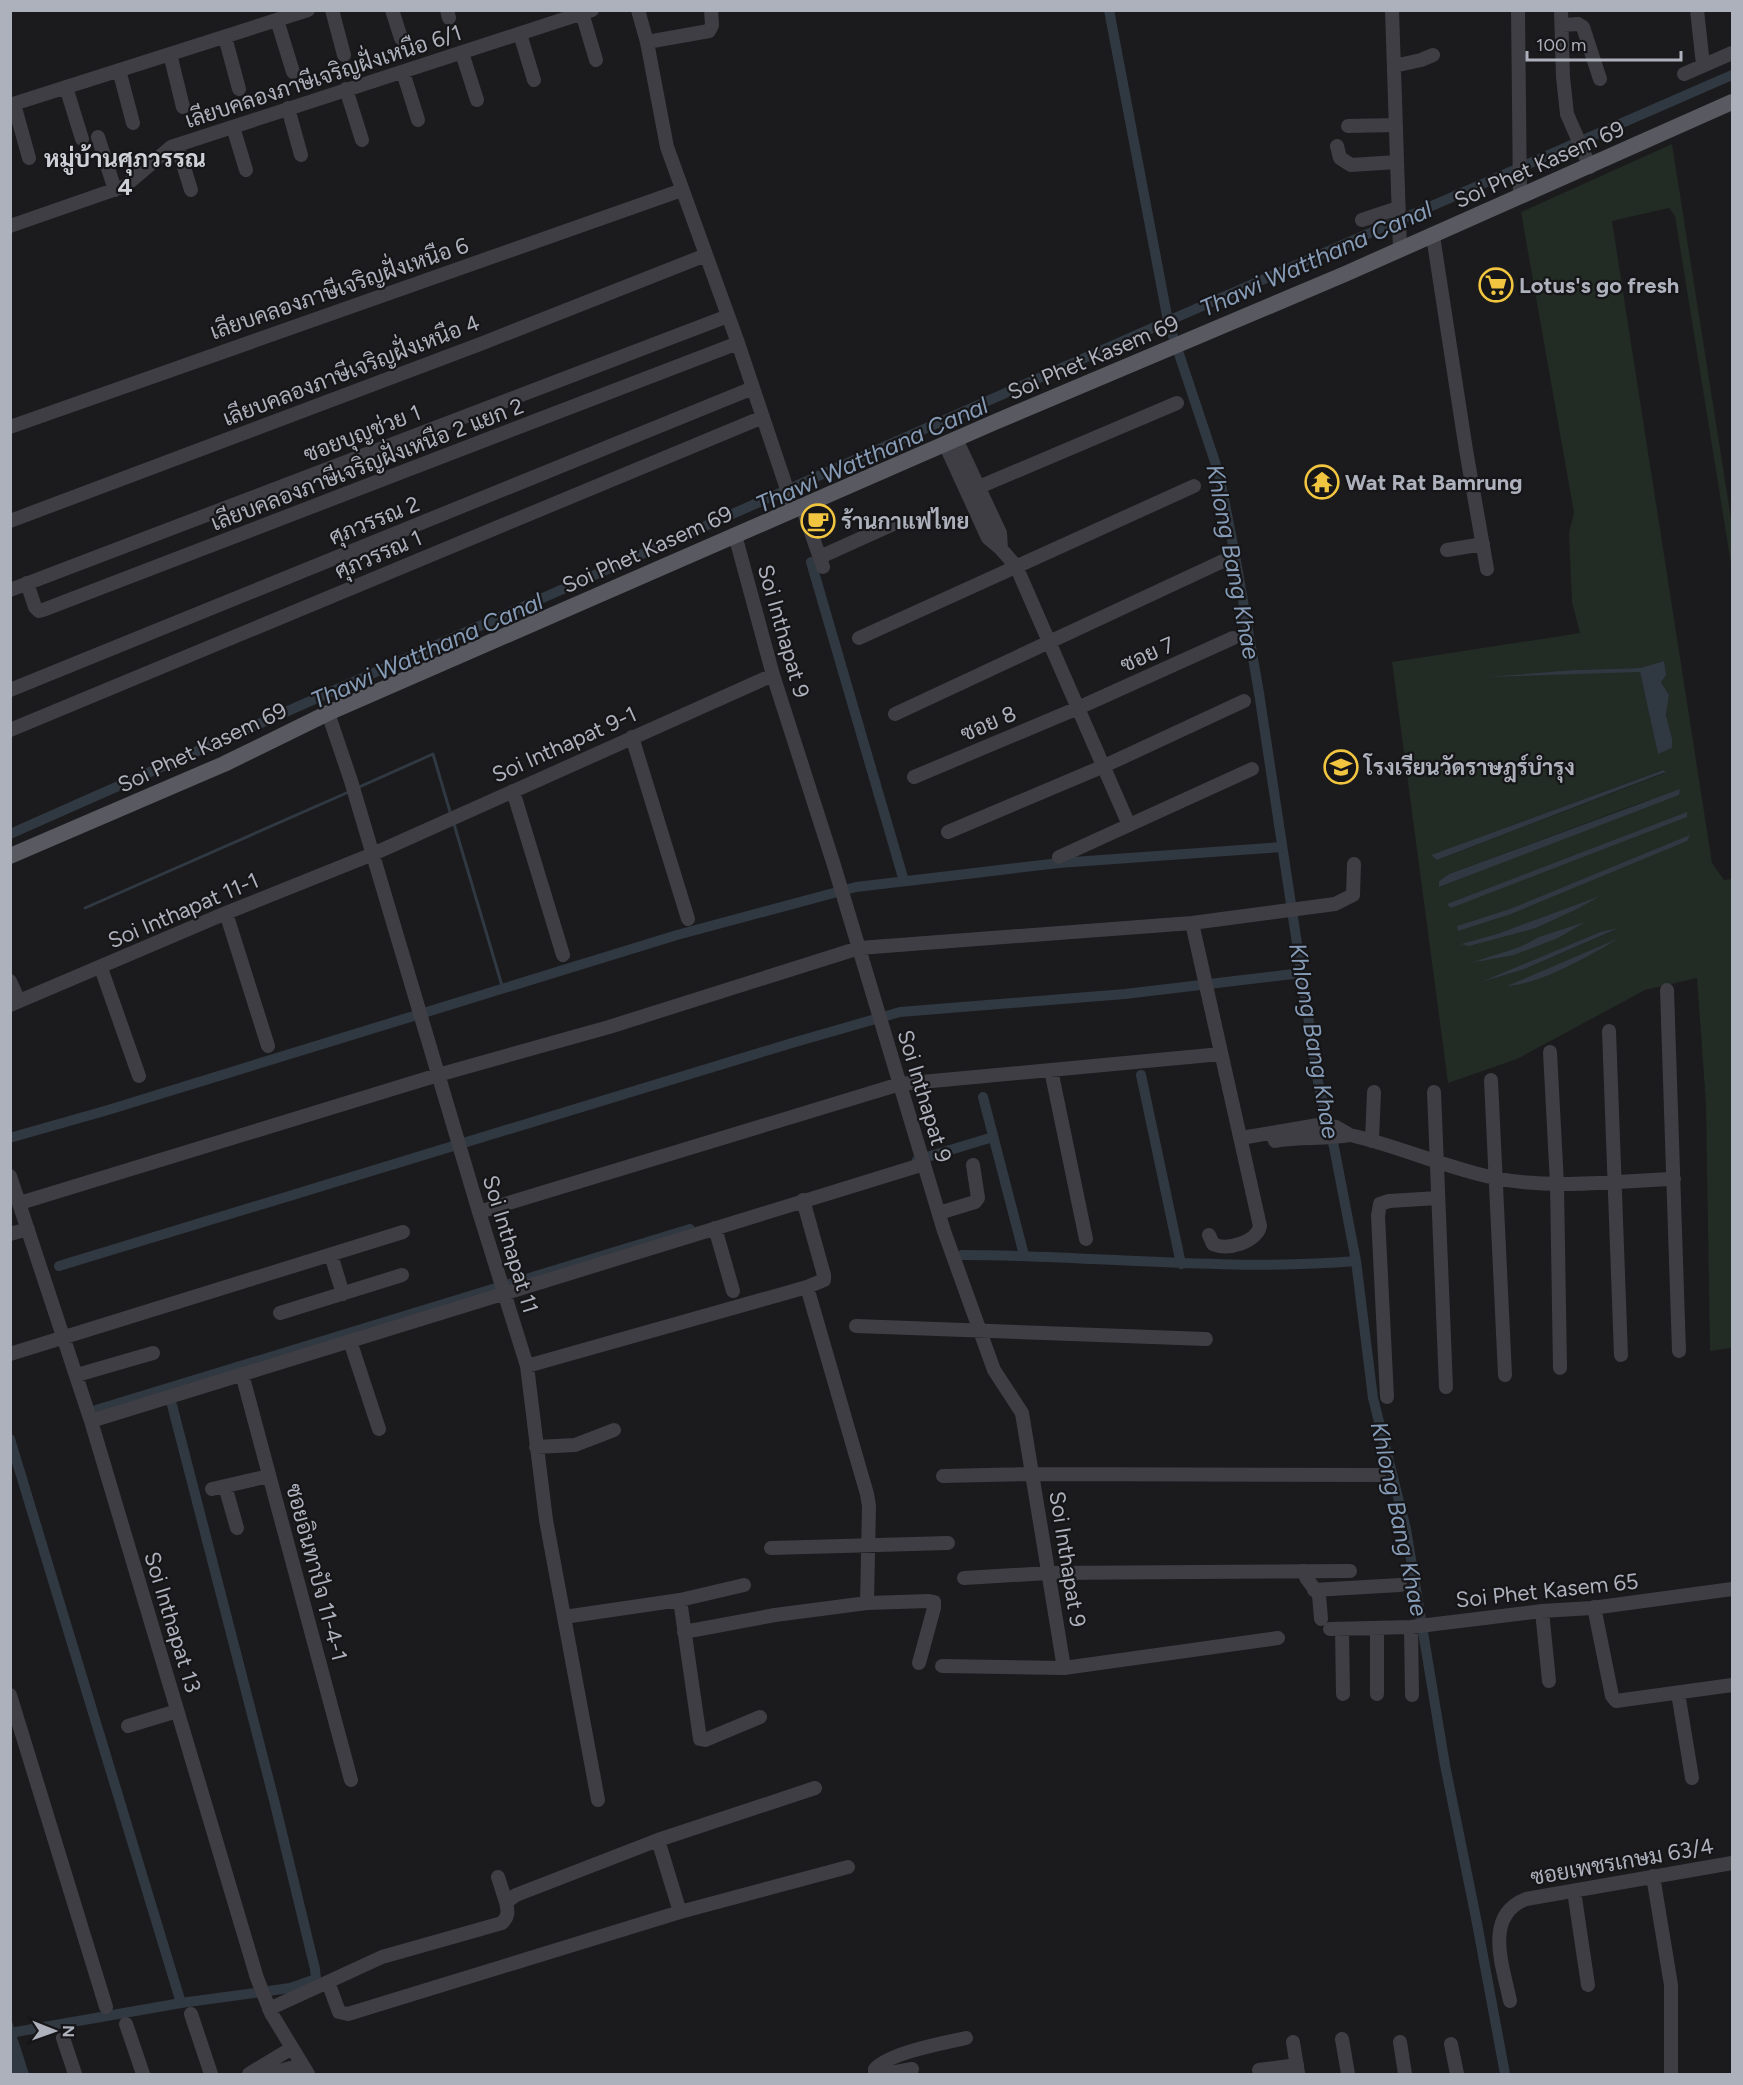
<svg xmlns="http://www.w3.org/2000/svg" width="1743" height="2085" viewBox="0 0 1743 2085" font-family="Figtree,Sarabun,sans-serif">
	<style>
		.green { fill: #222b24; fill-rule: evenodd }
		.water { fill: #303841 }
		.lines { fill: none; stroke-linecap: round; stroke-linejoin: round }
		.stream { stroke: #303841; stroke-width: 3 }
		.canal { stroke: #303841; stroke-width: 10 }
		.minor { stroke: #3e3e44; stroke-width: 14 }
		.major { stroke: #585961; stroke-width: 16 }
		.labels { text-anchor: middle; stroke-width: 4.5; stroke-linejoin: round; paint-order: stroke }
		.street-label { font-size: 22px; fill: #adb1bc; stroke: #161518 }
		.poi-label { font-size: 22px; font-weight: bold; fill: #adb1bc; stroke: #161518; text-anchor: start }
		.neighbourhood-label { font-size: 24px; font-weight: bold; fill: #ced0d8; stroke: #161518 }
		.water-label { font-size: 24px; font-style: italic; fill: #859bb6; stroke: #161518 }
	</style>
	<rect width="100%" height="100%" fill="#1b1b1d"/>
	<!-- green -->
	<path class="green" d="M 1672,144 L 1732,525 L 1732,570 L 1675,216 L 1669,208 L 1612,221 L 1712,863 L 1724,880 L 1732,879 L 1732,1348 L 1710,1351 L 1706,1105 L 1697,978 L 1645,990 L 1517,1059 L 1448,1083 L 1392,662 L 1580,633 L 1572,602 L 1569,533 L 1574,513 L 1521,212 ZM 1664,661 L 1661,682 L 1669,695 L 1666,715 L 1672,738 L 1672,748 L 1658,753 L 1640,672 L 1575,670 L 1640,668 ZM 1662,770 L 1665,773 L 1437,860 L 1432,855 ZM 1679,794 L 1439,887 L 1439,881 L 1449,874 L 1643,802 ZM 1596,898 L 1536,928 L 1462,944 L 1497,934 ZM 1615,930 L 1522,970 L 1487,980 L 1600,932 Z"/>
	<!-- water -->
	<path class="water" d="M 1664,661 L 1666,675 L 1661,682 L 1669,695 L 1666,715 L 1672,738 L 1672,748 L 1658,754 L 1640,672 L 1487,677 L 1575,670 L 1640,668 Z
		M 1663,770 L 1666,772 L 1437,860 L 1431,855 Z
		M 1680,789 L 1679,795 L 1439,887 L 1439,881 L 1449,874 Z
		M 1687,812 L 1687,817 L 1451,908 L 1447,904 Z
		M 1690,835 L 1687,841 L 1511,914 L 1458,931 L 1457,926 L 1510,909 Z
		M 1600,896 L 1579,908 L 1536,928 L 1469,946 L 1461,944 L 1497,934 Z
		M 1585,922 L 1558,938 L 1514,955 L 1470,963 L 1520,947 L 1539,937 Z
		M 1619,928 L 1522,970 L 1481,982 L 1600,932 Z
		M 1617,939 C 1590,956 1538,985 1507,986 Z
		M 11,2018 L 29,2074 L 11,2074 Z"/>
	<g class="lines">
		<!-- stream -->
		<path class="stream" d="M 357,788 L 433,754 L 451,815
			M 454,824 L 503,989
			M 85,908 L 351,791"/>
		<!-- canal -->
		<path class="canal" d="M 1109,10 L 1168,321 L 1219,474 L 1235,555 L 1259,693 L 1318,1082 L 1334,1147 L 1356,1261 L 1373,1398 L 1406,1529 L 1445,1765 L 1476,1918 L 1505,2074
			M 811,562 L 904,881
			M 10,834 L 1168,321 L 1732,75
			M 1141,1075 L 1181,1264
			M 983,1097 L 1024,1255
			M 13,1137 L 108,1110 L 677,935 L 856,887 L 1059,863 L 1282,847
			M 917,1160 L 993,1137
			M 962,1255 C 1093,1255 1225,1272 1356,1261
			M 59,1266 L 792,1043 L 900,1012 L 1125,994 L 1302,973
			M 96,1410 L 690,1229
			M 10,1439 L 181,2003
			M 10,2033 L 181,2003 L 290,1988 L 316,1979 L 315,1969 L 274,1800 L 172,1405"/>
		<!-- minor -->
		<path class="minor" d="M 332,10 L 344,55
			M 392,10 L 401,38
			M 447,10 L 449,18
			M 638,10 L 647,42 L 667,147 L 738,343 L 794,510
			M 1392,10 L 1400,250
			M 1518,10 L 1520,197
			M 1561,10 L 1563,77 L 1567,114 L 1590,167
			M 1697,10 L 1703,65
			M 582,13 L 596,60
			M 277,20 L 293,72
			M 1562,25 L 1578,24 L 1583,27 L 1600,79
			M 520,34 L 534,80
			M 225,37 L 239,89
			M 647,42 L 709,31 L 712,25 L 711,10
			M 462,53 L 477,100
			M 170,54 L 183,107
			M 1394,66 L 1421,60 L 1433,55
			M 119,70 L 133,123
			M 403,72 L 418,120
			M 1684,74 L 1732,53
			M 66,87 L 82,139
			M 346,89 L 362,140
			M 14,104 L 29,158
			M 10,105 L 308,10
			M 288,108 L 301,155
			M 1348,126 L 1396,125
			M 233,127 L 246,170
			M 98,137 L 115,190
			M 177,145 L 191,190
			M 1337,146 L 1340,158 L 1351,165 L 1397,162
			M 1362,220 L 1398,208
			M 10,226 L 125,186 L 171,147 L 592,10
			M 1433,236 L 1466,450 L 1487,569
			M 10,427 L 682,190
			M 956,439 L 1000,533 L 1001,549
			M 945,444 L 988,538 L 1001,549 L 1016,566 L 1129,825
			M 979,487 L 1177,403
			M 802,506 L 823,567
			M 10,521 L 483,343 L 706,255
			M 735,535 L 773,675 L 833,862 L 944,1231 L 994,1370 L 1022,1413 L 1064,1668
			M 1447,550 L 1483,544
			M 820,557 L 893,524
			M 27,583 L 35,607 L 39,611 L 43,610 L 738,343
			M 10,590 L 728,316
			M 859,638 L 1194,486
			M 10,690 L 753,388
			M 328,713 L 351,781 L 479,1212 L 527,1366 L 546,1520 L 598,1800
			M 895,714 L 1223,561
			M 10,730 L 763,417
			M 632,737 L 688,919
			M 914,777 L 1078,708 L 1233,638
			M 513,791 L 563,955
			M 948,832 L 1104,766 L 1244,701
			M 1059,857 L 1252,769
			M 226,913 L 268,1046
			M 1192,923 L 1260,1226 C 1257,1242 1227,1251 1213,1244 L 1209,1235
			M 101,968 L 139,1076
			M 10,981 L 19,1001
			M 1667,990 L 1679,1351
			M 10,1005 L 226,913 L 373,854 L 773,675
			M 1609,1031 L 1621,1355
			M 1550,1052 L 1557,1184 L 1560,1368
			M 1051,1070 L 1086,1239
			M 1491,1080 L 1505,1375
			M 1434,1092 L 1446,1387
			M 1241,1138 L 1318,1125 L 1336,1127 L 1350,1135 C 1399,1146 1446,1168 1495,1178 C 1553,1190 1615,1181 1674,1179
			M 1275,1141 C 1300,1136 1325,1140 1350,1135
			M 1372,1141 L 1374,1092
			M 10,1176 L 91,1421 L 257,1978 L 271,2013 L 308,2074
			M 20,1203 L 438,1075 L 609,1027 L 859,948 L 1192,923 L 1335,904 L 1353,895 L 1354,864
			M 479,1212 L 900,1084 L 1221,1054
			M 939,1213 L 975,1202 L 978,1198 L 973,1165
			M 715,1228 L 733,1291
			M 10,1234 L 28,1229
			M 331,1255 L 343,1294
			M 807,1287 L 867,1494 L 869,1506 L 867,1603
			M 280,1313 L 402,1275
			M 856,1326 L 1206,1339
			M 350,1341 L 379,1429
			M 10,1354 L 403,1232
			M 527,1366 L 807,1287 L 824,1280 L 824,1275 L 803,1200
			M 242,1374 L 351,1780
			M 77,1375 L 153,1353
			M 1387,1397 L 1378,1216 L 1380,1204 L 1389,1201 L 1438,1198
			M 91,1421 L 924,1164
			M 536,1447 L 575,1445 L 614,1430
			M 943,1476 L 1032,1474 L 1379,1475
			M 225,1486 L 237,1528
			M 212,1489 L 269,1476
			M 771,1548 L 948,1543
			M 1303,1571 L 1307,1579 L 1319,1595 L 1321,1619
			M 964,1578 L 1049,1573 L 1350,1571
			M 1314,1590 L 1400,1585
			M 680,1600 L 700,1739 L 705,1740 L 760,1717
			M 1594,1607 L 1612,1696 L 1616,1701 L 1732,1685
			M 1542,1611 L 1549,1681
			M 564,1617 L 680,1600 L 744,1585
			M 1411,1627 L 1412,1695
			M 1330,1629 L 1411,1627 L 1542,1611 L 1592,1608 L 1732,1589
			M 1342,1629 L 1343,1694
			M 684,1632 L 775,1615 L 867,1603 L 929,1601 L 934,1602 L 934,1608 L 919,1663
			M 942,1666 L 1064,1668 L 1278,1638
			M 1678,1693 L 1692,1778
			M 1377,1694 L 1377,1628
			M 10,1695 L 106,2007
			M 128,1726 L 177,1711
			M 1653,1876 L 1671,1985 L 1671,2074
			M 498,1877 L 506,1902
			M 1574,1891 L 1588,1985
			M 680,1912 L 848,1867
			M 328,1982 L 339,2012 L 348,2014 L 680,1912 L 658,1840
			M 1510,2001 C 1503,1966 1483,1916 1526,1899 L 1732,1863
			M 269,2009 L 382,1957 L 502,1923 C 509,1916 508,1911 506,1902 L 516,1895 L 658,1840 L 815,1788
			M 191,2014 L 211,2074
			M 126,2024 L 143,2074
			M 63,2038 L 75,2074
			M 1342,2039 L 1348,2074
			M 1293,2042 L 1298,2073
			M 1400,2042 L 1405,2074
			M 1451,2044 L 1457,2074
			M 1259,2070 L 1297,2065
			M 249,2074 L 292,2048
			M 268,2074 L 302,2065
			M 875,2074 L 875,2069 C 889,2053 943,2043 966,2038
			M 885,2074 L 912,2069"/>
		<!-- major -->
		<path class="major" d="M 10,856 L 224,764 L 328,713 L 995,422 L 1345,274 L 1732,102"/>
	</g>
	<!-- icons -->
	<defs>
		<g id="supermarket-ring" transform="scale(1.725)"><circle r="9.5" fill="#161518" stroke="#f1c53f" stroke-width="1.5"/><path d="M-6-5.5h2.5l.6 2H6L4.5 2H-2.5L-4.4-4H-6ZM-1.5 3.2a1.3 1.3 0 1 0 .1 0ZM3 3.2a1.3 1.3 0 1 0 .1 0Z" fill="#f1c53f"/></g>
		<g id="temple-ring" transform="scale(1.725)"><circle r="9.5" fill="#161518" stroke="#f1c53f" stroke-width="1.5"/><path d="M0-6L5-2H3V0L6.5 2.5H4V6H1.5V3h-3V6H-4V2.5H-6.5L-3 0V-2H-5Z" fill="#f1c53f"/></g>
		<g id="cafe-ring" transform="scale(1.725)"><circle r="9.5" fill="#161518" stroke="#f1c53f" stroke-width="1.5"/><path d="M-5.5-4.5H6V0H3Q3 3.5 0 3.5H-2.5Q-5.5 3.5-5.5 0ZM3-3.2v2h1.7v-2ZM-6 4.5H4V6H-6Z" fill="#f1c53f"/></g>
		<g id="school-ring" transform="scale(1.725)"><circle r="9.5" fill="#161518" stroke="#f1c53f" stroke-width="1.5"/><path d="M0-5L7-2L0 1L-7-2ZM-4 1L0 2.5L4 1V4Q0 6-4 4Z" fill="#f1c53f"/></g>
	</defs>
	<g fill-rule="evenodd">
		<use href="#supermarket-ring" x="1496" y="285"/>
		<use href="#temple-ring" x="1322" y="482"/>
		<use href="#cafe-ring" x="818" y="521"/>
		<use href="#school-ring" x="1341" y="767"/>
	</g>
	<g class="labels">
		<!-- street labels -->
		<g class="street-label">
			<text transform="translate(323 76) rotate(-18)" y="8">เลียบคลองภาษีเจริญฝั่งเหนือ 6/1</text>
			<text transform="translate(1539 164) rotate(-24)" y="8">Soi Phet Kasem 69</text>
			<text transform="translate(339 288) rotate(-19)" y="8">เลียบคลองภาษีเจริญฝั่งเหนือ 6</text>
			<text transform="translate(1093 357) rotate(-23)" y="8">Soi Phet Kasem 69</text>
			<text transform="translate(351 370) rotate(-21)" y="8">เลียบคลองภาษีเจริญฝั่งเหนือ 4</text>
			<text transform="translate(362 433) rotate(-21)" y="8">ซอยบุญช่วย 1</text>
			<text transform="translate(367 464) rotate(-21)" y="8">เลียบคลองภาษีเจริญฝั่งเหนือ 2 แยก 2</text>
			<text transform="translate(374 520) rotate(-22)" y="8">ศุภวรรณ 2</text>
			<text transform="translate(647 549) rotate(-24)" y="8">Soi Phet Kasem 69</text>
			<text transform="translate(378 554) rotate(-23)" y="8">ศุภวรรณ 1</text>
			<text transform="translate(784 631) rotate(74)" y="8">Soi Inthapat 9</text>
			<text transform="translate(1147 654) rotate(-24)" y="8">ซอย 7</text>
			<text transform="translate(988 723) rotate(-23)" y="8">ซอย 8</text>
			<text transform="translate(564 744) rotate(-24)" y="8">Soi Inthapat 9-1</text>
			<text transform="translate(202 747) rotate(-25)" y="8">Soi Phet Kasem 69</text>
			<text transform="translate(183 910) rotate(-23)" y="8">Soi Inthapat 11-1</text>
			<text transform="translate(925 1096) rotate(73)" y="8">Soi Inthapat 9</text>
			<text transform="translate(511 1244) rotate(73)" y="8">Soi Inthapat 11</text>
			<text transform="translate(1068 1559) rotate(81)" y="8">Soi Inthapat 9</text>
			<text transform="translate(317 1572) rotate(75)" y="8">ซอยอินทาปัจ 11-4-1</text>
			<text transform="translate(1547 1590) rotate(-6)" y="8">Soi Phet Kasem 65</text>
			<text transform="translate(173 1622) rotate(73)" y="8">Soi Inthapat 13</text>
			<text transform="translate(1622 1861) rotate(-10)" y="8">ซอยเพชรเกษม 63/4</text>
		</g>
		<!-- poi labels -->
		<g class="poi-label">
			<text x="1519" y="293">Lotus's go fresh</text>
			<text x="1345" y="490">Wat Rat Bamrung</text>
			<text x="841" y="529">ร้านกาแฟไทย</text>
			<text x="1364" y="775">โรงเรียนวัดราษฎร์บำรุง</text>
		</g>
		<!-- neighbourhood labels -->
		<g class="neighbourhood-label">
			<text x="125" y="167">หมู่บ้านศุภวรรณ<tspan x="125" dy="28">4</tspan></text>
		</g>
		<!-- water labels -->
		<g class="water-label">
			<text transform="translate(1316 259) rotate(-24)" y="8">Thawi Watthana Canal</text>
			<text transform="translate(872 455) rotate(-24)" y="8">Thawi Watthana Canal</text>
			<text transform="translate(1233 562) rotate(79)" y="8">Khlong Bang Khae</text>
			<text transform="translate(427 651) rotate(-24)" y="8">Thawi Watthana Canal</text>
			<text transform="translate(1314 1041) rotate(80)" y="8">Khlong Bang Khae</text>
			<text transform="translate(1399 1519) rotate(78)" y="8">Khlong Bang Khae</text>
		</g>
	</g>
	<!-- border -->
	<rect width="1743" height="2085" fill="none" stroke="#adb1bc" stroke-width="24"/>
	<!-- north arrow -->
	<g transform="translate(54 2031) rotate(91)" stroke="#161518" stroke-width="4.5" paint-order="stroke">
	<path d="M0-4.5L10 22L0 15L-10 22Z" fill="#adb1bc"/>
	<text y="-9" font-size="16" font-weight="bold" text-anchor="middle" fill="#adb1bc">N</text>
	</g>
	<!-- scale -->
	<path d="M1527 51v9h154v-9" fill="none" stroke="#adb1bc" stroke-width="3"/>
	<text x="1536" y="51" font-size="18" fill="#adb1bc" stroke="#161518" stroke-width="4.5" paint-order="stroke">100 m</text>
</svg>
